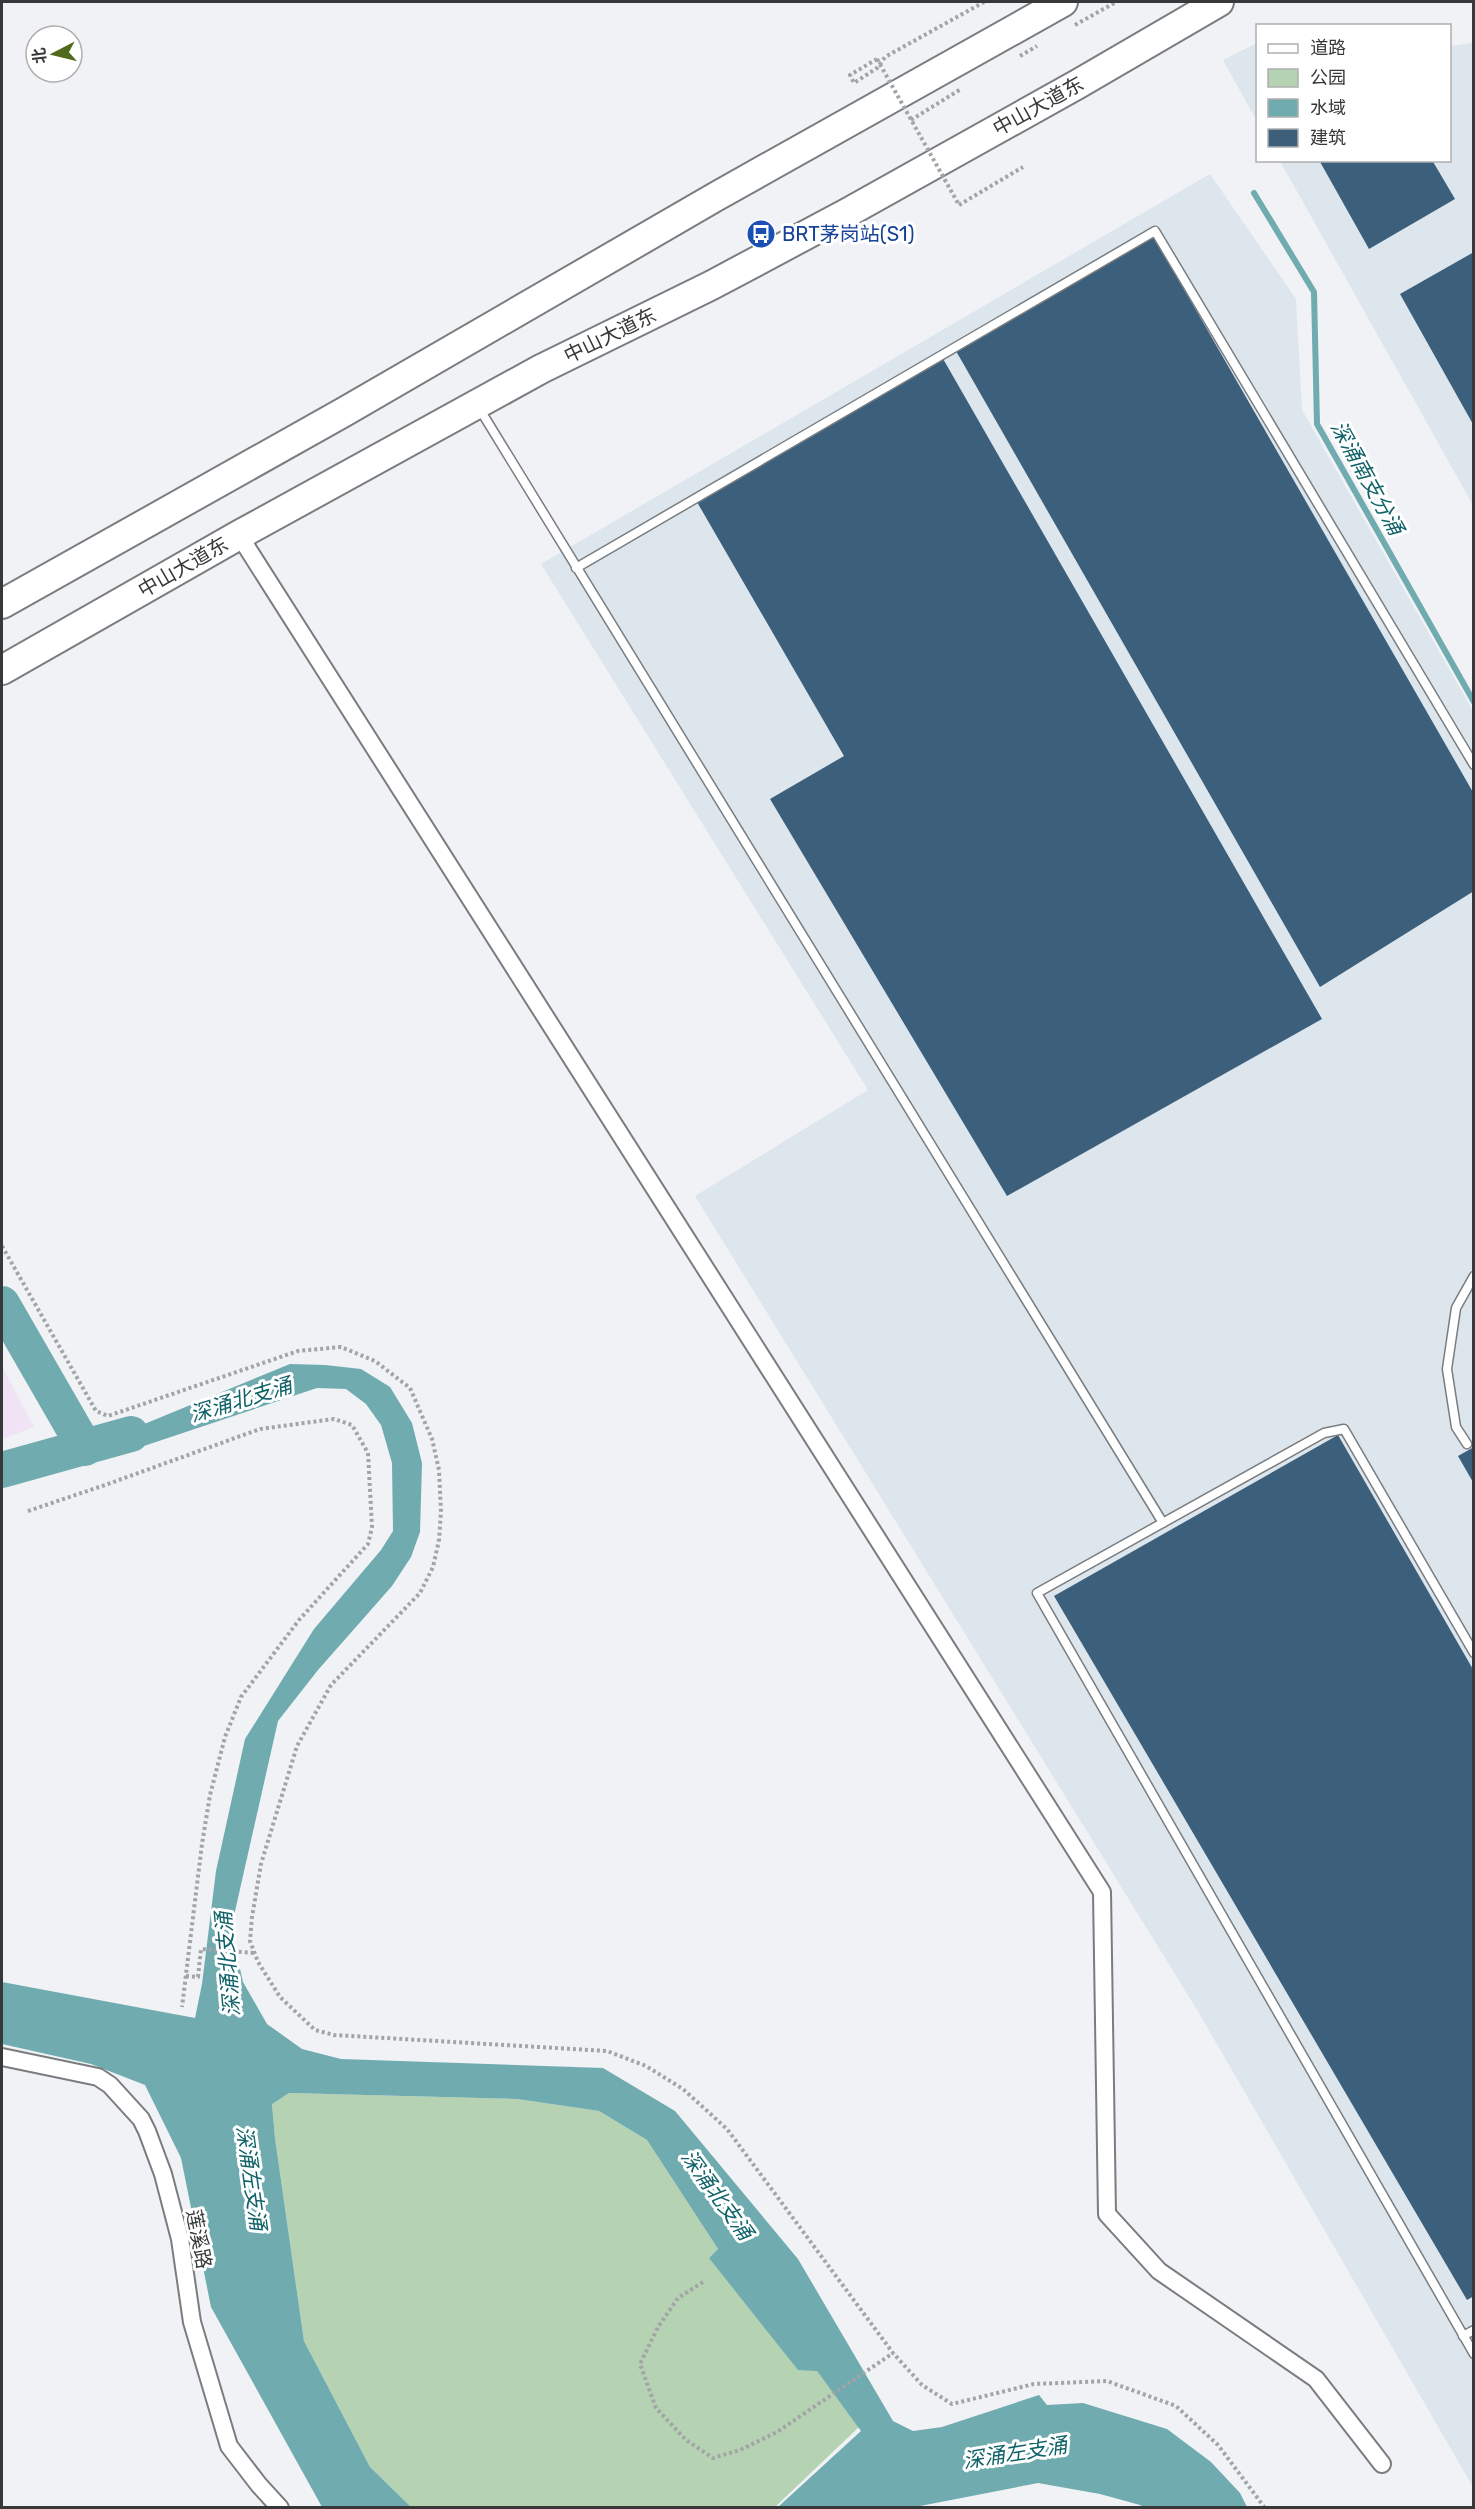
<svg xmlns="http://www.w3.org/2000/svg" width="1475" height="2509" viewBox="0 0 1475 2509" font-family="Rubik,'Noto Sans SC',sans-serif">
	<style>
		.built { fill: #dde5ed }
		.industrial { fill: #f0e3f6 }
		.green { fill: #b5d2b2 }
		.water { fill: #70abb0 }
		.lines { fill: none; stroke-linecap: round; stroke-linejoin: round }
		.stream { stroke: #70abb0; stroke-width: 6 }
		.river { stroke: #70abb0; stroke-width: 36 }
		.building { fill: #3c5f7c }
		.lane-casing { stroke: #7a7d7f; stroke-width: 11 }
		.street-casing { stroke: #7a7d7f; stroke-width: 20 }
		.highway-casing { stroke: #7a7d7f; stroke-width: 32 }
		.path { stroke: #a2a4a6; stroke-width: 4; stroke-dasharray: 3 3; stroke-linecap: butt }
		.lane { stroke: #fff; stroke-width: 8 }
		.street { stroke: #fff; stroke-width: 16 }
		.highway { stroke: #fff; stroke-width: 28 }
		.path-bridge { stroke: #a2a4a6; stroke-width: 4; stroke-dasharray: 3 3; stroke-linecap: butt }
		.labels { text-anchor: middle; stroke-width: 6; stroke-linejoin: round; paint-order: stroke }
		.street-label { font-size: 20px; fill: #373839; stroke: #fff }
		.transit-label { font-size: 20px; fill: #164399; stroke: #fff; text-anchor: start }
		.water-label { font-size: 21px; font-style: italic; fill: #106369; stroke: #fff }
	</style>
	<rect width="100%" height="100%" fill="#f0f2f5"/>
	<!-- built -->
	<path class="built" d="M 1257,43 L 1257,121 L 1223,60 Z
		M 1473,43 L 1473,505 L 1280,161 L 1450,160 L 1450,46 Z
		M 1210,174 L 1296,299 L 1302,410 L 1473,711 L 1473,2487 L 1199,2013 L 695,1196 L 868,1090 L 541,564 Z"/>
	<!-- industrial -->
	<path class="industrial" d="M 2,1366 L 34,1427 L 2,1439 Z"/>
	<!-- green -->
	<path class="green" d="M 289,2093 L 517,2099 L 599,2111 L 647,2140 L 718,2249 L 709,2258 L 817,2371 L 859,2427 L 775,2507 L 411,2507 L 370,2467 L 304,2341 L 275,2138 L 272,2103 Z"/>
	<!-- water -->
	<path class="water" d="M 290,1364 L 325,1365 L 361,1369 L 390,1387 L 412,1423 L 422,1463 L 420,1532 L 411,1557 L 392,1586 L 318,1670 L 278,1721 L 231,1929 L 243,1982 L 267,2024 L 302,2049 L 341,2059 L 603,2068 L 675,2111 L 798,2259 L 893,2421 L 913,2431 L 942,2427 L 1039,2395 L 1047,2405 L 1083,2403 L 1167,2429 L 1211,2462 L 1240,2493 L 1247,2507 L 1143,2507 L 1140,2505 L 1100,2494 L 1038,2483 L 915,2507 L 778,2507 L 861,2431 L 817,2371 L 798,2370 L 709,2258 L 718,2249 L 647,2140 L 599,2111 L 517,2099 L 289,2093 L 272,2104 L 275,2138 L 304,2341 L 370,2467 L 411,2507 L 322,2507 L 211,2307 L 181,2158 L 145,2085 L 91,2064 L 2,2044 L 2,1982 L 195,2018 L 202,1984 L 216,1871 L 245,1739 L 314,1629 L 381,1550 L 393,1531 L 392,1463 L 381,1425 L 366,1404 L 346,1389 L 317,1388 L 114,1456 L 2,1487 L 2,1472 L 40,1467 Z"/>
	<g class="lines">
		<!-- stream -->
		<path class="stream" d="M 1254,193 L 1314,292 L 1317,424 L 1474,702"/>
		<!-- river -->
		<path class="river" d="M 2,1304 L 85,1448
			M 2,1470 L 131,1434"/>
	</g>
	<!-- building -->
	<path class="building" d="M 1319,160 L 1432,160 L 1455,199 L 1369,249 Z
		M 1154,237 L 1474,794 L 1474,891 L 1320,987 L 956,351 Z
		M 1474,252 L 1474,426 L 1400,294 Z
		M 942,357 L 1322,1019 L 1007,1196 L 770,799 L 844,756 L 697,502 Z
		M 1338,1435 L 1474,1671 L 1474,2296 L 1467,2300 L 1054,1596 Z
		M 1474,1447 L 1474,1484 L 1458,1456 Z"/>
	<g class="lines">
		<!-- lane casing -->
		<g class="lane-casing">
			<path id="lane" d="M 479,408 L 1163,1523
				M 576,568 L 1155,231 L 1474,765
				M 1467,1444 L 1456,1427 L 1447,1369 L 1456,1308 L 1474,1276
				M 1474,1653 L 1344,1429 L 1324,1433 L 1037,1593 L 1474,2354
				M 1463,2336 L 1474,2330"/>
		</g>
		<!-- street casing -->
		<g class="street-casing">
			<path id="street" d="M 239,535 L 1102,1892 L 1107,2214 L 1159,2271 L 1316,2379 L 1382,2464
				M 2,2057 L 98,2077 L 110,2085 L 141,2119 L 147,2131 L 163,2174 L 180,2239 L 192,2322 L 229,2446 L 259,2485 L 280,2508"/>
		</g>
		<!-- highway casing -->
		<g class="highway-casing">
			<path id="highway" d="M 2,604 L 344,412 L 717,196 L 1063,2
				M 2,670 L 239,535 L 541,369 L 712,285 L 847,213 L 1078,84 L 1219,2"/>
		</g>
		<!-- path -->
		<path class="path" d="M 1075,25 L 1116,2
			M 1020,56 L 1037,46
			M 877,59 L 850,75 L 854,83 L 877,68 L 885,57 L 984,2
			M 911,120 L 961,89
			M 959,205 L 1023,167
			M 2,1246 L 96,1411 L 108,1416 L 298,1351 L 341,1347 L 375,1361 L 410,1388 L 432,1439 L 439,1470 L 441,1512 L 439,1540 L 433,1567 L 420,1593 L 331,1685 L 297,1746 L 261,1864 L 252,1917 L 250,1941 L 258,1962 L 280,1997 L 315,2030 L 334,2035 L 607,2051 L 646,2066 L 683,2089 L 727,2129 L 893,2353 L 922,2385 L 952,2404 L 1034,2384 L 1107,2381 L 1176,2406 L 1218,2445 L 1265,2508
			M 28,1511 L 105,1485 L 260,1429 L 334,1419 L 352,1425 L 368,1453 L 372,1527 L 368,1544 L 299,1620 L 241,1697 L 225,1737 L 210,1795 L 202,1844 L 182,2007
			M 186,1976 L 198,1977 L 201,1949 L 255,1953
			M 703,2282 L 678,2298 L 658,2327 L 640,2364 L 656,2408 L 686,2440 L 713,2458 L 740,2450 L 777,2432 L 893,2353"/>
		<!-- lane -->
		<use href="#lane" class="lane"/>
		<!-- street -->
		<use href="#street" class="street"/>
		<!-- highway -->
		<use href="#highway" class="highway"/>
		<!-- path-bridge -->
		<path class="path-bridge" d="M 877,59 L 959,205"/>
	</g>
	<!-- icons -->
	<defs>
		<g id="bus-disc" transform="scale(1.5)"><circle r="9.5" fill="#1a4fb4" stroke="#fff"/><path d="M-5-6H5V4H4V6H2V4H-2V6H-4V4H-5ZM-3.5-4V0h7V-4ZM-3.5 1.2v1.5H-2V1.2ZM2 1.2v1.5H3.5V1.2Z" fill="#fff"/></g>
	</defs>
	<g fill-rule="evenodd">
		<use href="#bus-disc" x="761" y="234"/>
	</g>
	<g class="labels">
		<!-- street labels -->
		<g class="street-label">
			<text transform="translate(1038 106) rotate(-29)" y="7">中山大道东</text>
			<text transform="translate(610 335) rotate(-26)" y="7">中山大道东</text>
			<text transform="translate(183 567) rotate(-30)" y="7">中山大道东</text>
			<text transform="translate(199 2239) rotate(79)" y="7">莲溪路</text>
		</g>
		<!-- transit labels -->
		<g class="transit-label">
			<text x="782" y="241">BRT茅岗站(S1)</text>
		</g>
		<!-- water labels -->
		<g class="water-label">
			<text transform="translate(1367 478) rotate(61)" y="7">深涌南支分涌</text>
			<text transform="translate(241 1400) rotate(-17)" y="7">深涌北支涌</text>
			<text transform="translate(228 1964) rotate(-95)" y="7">深涌北支涌</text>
			<text transform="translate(251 2178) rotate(82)" y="7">深涌左支涌</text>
			<text transform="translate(717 2195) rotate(54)" y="7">深涌北支涌</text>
			<text transform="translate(1015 2453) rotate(-9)" y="7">深涌左支涌</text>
		</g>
	</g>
	<!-- border -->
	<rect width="1475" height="2509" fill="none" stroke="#373839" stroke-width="6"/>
	<!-- legend -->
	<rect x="1256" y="24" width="195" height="138" fill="#ffffff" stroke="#afafb0" stroke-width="1.5"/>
	<rect x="1268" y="44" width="30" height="9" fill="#ffffff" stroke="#afafb0" stroke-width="1.5"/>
	<text x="1310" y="54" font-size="18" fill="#373839">道路</text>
	<rect x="1268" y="69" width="30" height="18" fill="#b5d2b2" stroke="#afafb0" stroke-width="1.5"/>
	<text x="1310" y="84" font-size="18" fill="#373839">公园</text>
	<rect x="1268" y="99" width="30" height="18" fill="#70abb0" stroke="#afafb0" stroke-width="1.5"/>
	<text x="1310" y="114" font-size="18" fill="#373839">水域</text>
	<rect x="1268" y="129" width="30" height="18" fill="#3c5f7c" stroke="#afafb0" stroke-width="1.5"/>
	<text x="1310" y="144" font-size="18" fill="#373839">建筑</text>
	<!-- north arrow -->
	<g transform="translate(54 54) rotate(263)"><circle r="28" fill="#ffffff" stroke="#afafb0" stroke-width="1.5"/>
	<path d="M0-4.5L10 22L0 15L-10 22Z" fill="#51691a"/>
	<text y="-9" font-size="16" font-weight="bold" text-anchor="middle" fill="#373839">北</text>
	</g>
</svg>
